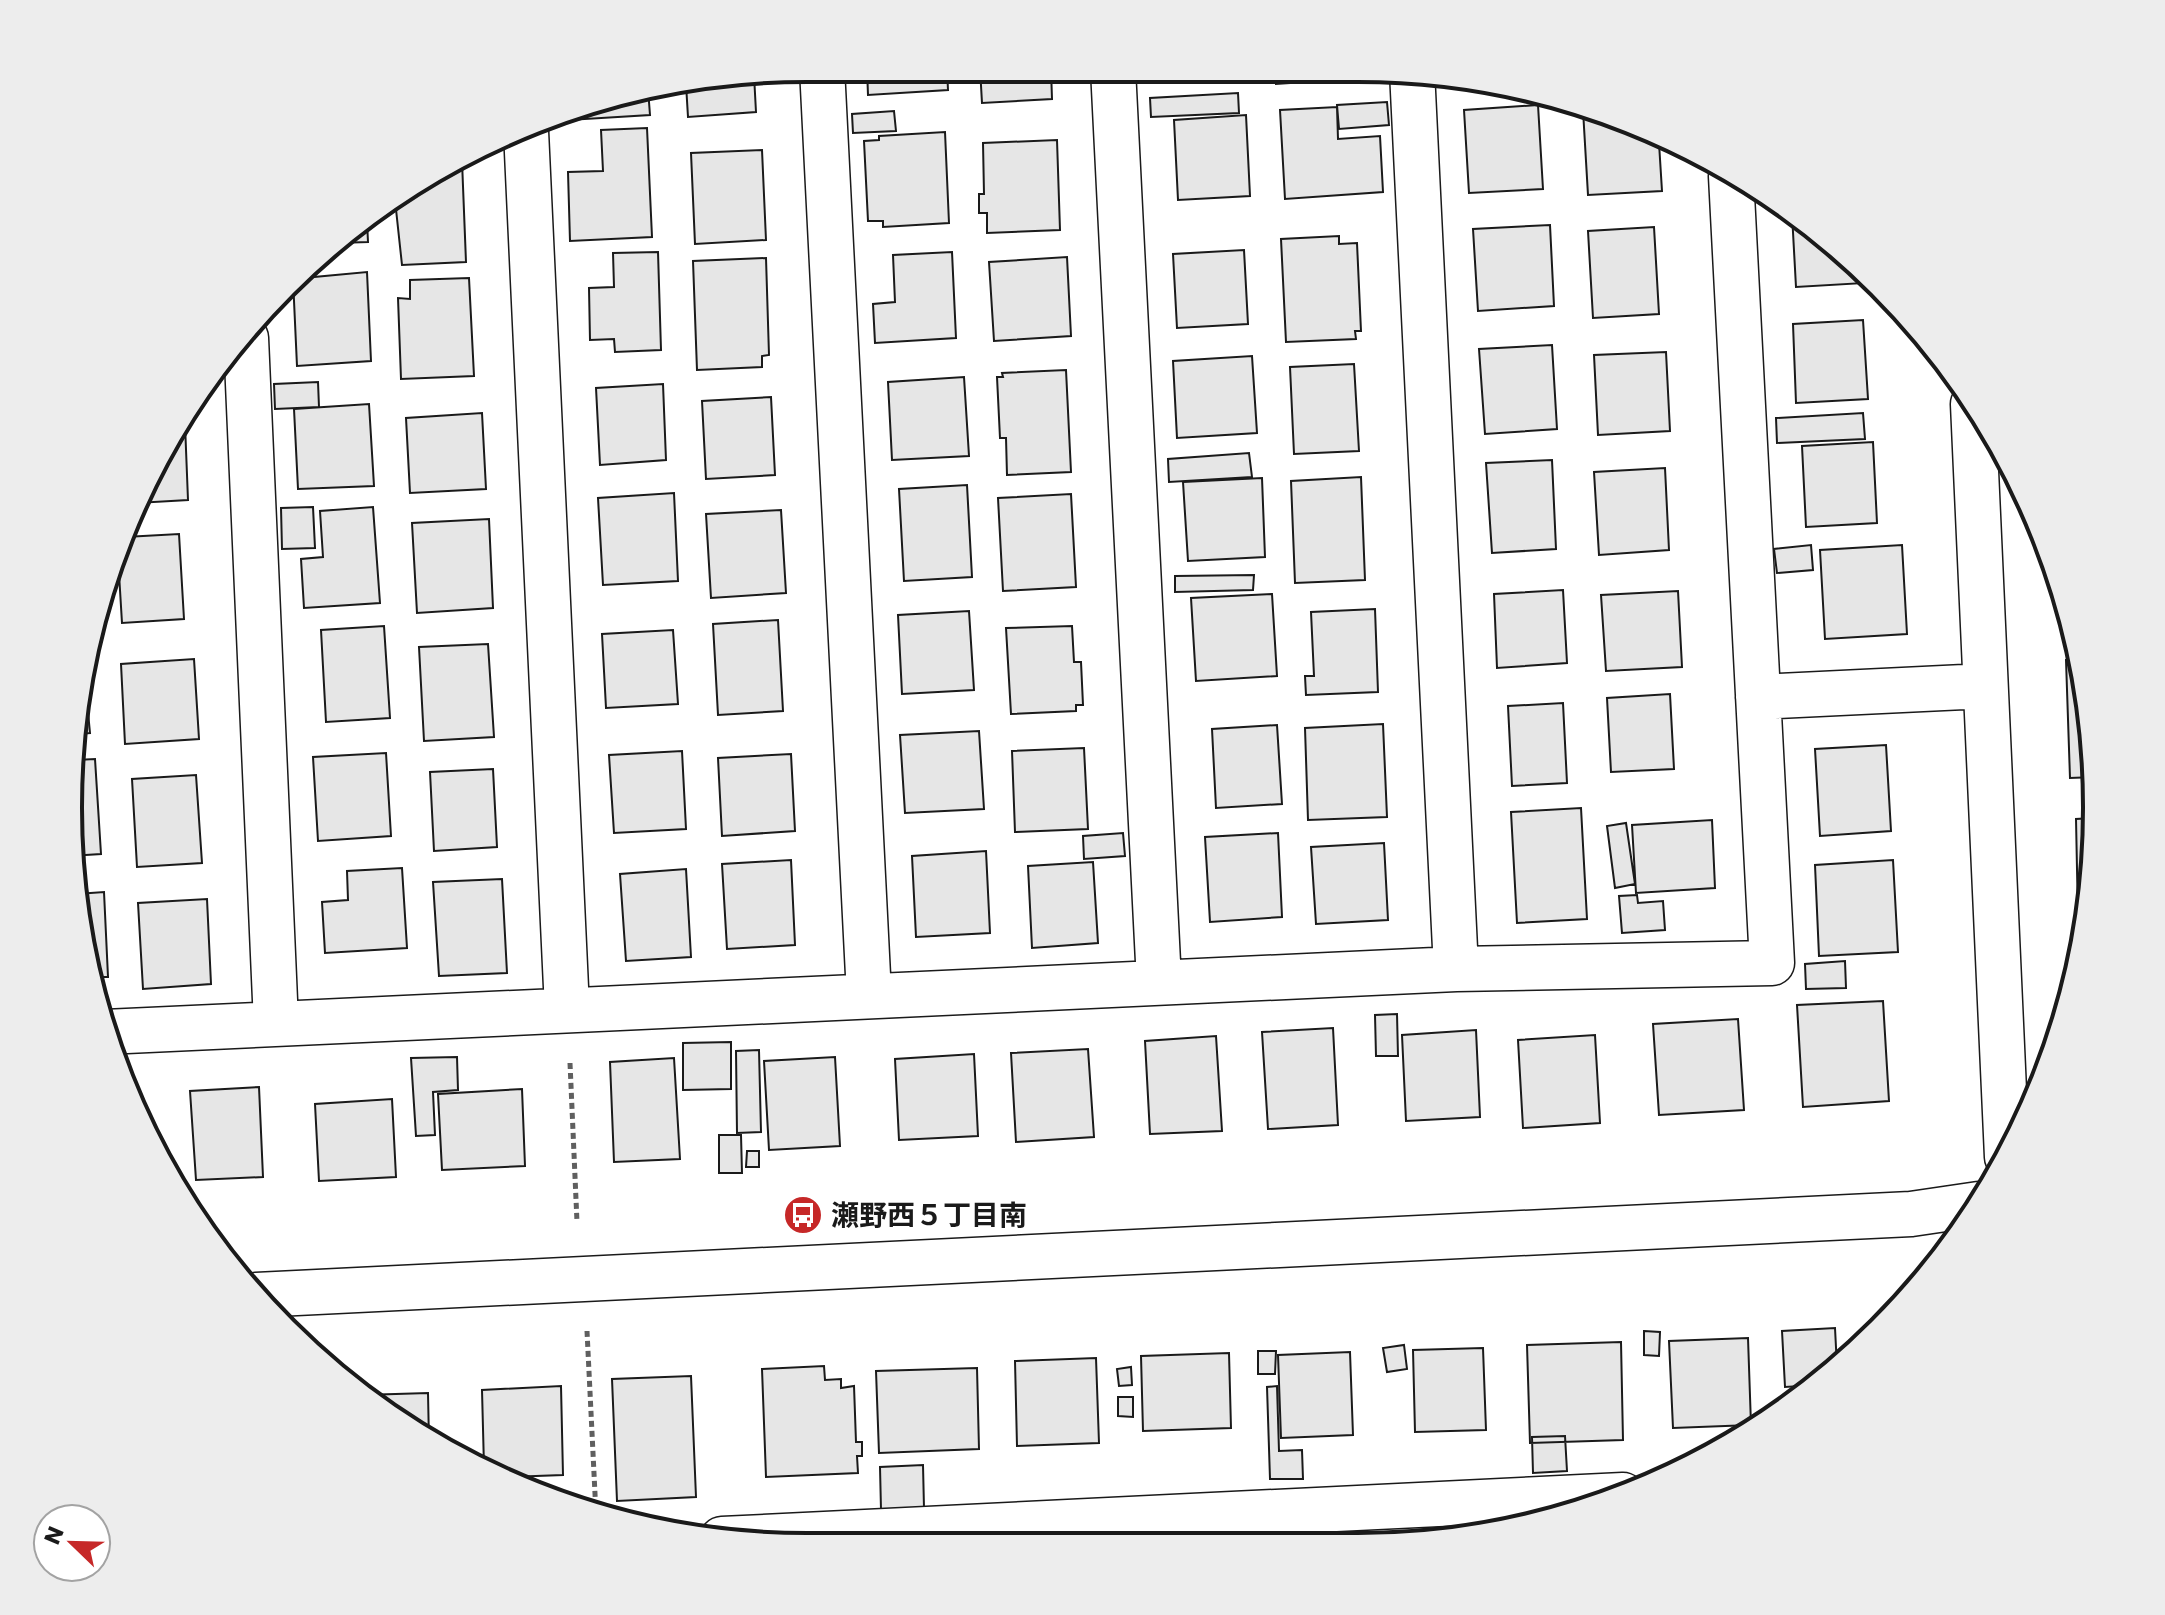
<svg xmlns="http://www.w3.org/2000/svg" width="2165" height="1615" viewBox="0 0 2165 1615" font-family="Poppins,'Noto Sans JP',sans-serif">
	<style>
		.building { fill: #e6e6e6; stroke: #1a1a1a; stroke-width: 2 }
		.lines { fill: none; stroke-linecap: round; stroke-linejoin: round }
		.minor-casing { stroke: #1a1a1a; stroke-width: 47 }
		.path { stroke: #5f5f5f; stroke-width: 5; stroke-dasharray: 6 4; stroke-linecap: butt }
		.minor { stroke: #fff; stroke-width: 44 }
		.labels { text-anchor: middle; stroke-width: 6; stroke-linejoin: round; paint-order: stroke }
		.poi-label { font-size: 28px; font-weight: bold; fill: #1a1a1a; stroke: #fff; text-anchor: start }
		.rim { fill: none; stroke: #1a1a1a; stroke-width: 4 }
	</style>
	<rect width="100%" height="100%" fill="#fff"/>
	<!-- building -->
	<path class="building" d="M 867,68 L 947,68 L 948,90 L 868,95 Z
		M 980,68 L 1051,69 L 1052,99 L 982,103 Z
		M 1168,69 L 1248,69 L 1248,75 L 1169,80 Z
		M 1276,69 L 1350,69 L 1351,79 L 1276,84 Z
		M 754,75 L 756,112 L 688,117 L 686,84 Z
		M 648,89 L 650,115 L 569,120 L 569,113 L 616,93 Z
		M 1238,93 L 1239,113 L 1151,117 L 1150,98 Z
		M 1387,102 L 1389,125 L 1339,129 L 1337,105 Z
		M 1538,105 L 1543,189 L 1469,193 L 1464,110 Z
		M 1337,107 L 1338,139 L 1380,136 L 1383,192 L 1285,199 L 1280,110 Z
		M 1583,110 L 1659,143 L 1662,191 L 1588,195 Z
		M 894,111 L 896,131 L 853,133 L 852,114 Z
		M 1246,115 L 1250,196 L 1178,200 L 1174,120 Z
		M 647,128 L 652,237 L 570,241 L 568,172 L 603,171 L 601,130 Z
		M 945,132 L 949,223 L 883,227 L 883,221 L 868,221 L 864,141 L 879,140 L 879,136 Z
		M 1057,140 L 1060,230 L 987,233 L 987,213 L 979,213 L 979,194 L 984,194 L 983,143 Z
		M 762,150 L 766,240 L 695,244 L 691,153 Z
		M 451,161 L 462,161 L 466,262 L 402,265 L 395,200 L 437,167 Z
		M 1792,214 L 1865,283 L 1796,287 Z
		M 367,221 L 368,242 L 339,243 Z
		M 1550,225 L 1554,306 L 1478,311 L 1473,229 Z
		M 1654,227 L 1659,314 L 1593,318 L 1588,231 Z
		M 1339,236 L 1339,244 L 1357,243 L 1361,331 L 1355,331 L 1356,339 L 1286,342 L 1281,239 Z
		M 1244,250 L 1248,324 L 1177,328 L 1173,254 Z
		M 658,252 L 661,350 L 615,352 L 614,339 L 590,340 L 589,288 L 614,287 L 613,253 Z
		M 952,252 L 956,338 L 875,343 L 873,304 L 895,302 L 893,255 Z
		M 1067,257 L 1071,336 L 994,341 L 989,262 Z
		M 766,258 L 769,355 L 762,356 L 762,367 L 697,370 L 693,261 Z
		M 367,272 L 371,361 L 297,366 L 293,279 Z
		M 469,278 L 474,376 L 401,379 L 398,298 L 410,299 L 410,280 Z
		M 1863,320 L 1868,399 L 1796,403 L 1793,324 Z
		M 1552,345 L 1557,429 L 1485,434 L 1479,349 Z
		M 1666,352 L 1670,431 L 1598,435 L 1594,355 Z
		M 1252,356 L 1257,433 L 1177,438 L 1173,361 Z
		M 1354,364 L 1359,451 L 1294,454 L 1290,367 Z
		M 1066,370 L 1071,472 L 1007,475 L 1006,438 L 1000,438 L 997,377 L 1003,377 L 1002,373 Z
		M 964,377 L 969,456 L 892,460 L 888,382 Z
		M 318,382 L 319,407 L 275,409 L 274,384 Z
		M 663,384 L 666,460 L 600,465 L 596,388 Z
		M 771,397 L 775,475 L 706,479 L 702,401 Z
		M 369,404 L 374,486 L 298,489 L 294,409 Z
		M 482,413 L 486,489 L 410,493 L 406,418 Z
		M 1863,413 L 1865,439 L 1777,443 L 1776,418 Z
		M 185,424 L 188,500 L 137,503 L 144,480 Z
		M 1873,442 L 1877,523 L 1806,527 L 1802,446 Z
		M 1249,453 L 1252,477 L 1169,482 L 1168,459 Z
		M 1552,460 L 1556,549 L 1492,553 L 1486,463 Z
		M 1665,468 L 1669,550 L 1599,555 L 1594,472 Z
		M 1361,477 L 1365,580 L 1295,583 L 1291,481 Z
		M 1262,478 L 1265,557 L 1188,561 L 1183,482 Z
		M 967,485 L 972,577 L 904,581 L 899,489 Z
		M 674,493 L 678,581 L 603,585 L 598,498 Z
		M 1071,494 L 1076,587 L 1003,591 L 998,498 Z
		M 313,507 L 315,548 L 282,549 L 281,508 Z
		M 373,507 L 380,603 L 304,608 L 301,559 L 323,557 L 320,511 Z
		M 781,510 L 786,593 L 711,598 L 706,514 Z
		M 489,519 L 493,608 L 417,613 L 412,523 Z
		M 179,534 L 184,619 L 122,623 L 118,557 L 125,537 Z
		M 1811,545 L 1813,570 L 1777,573 L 1774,549 Z
		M 1902,545 L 1907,634 L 1825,639 L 1820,550 Z
		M 1254,575 L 1253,590 L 1175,592 L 1175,576 Z
		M 1563,590 L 1567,663 L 1497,668 L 1494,594 Z
		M 1678,591 L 1682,667 L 1606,671 L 1601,595 Z
		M 1272,594 L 1277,676 L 1196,681 L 1191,598 Z
		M 1375,609 L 1378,692 L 1306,695 L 1305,676 L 1314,676 L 1311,612 Z
		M 969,611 L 974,690 L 902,694 L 898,615 Z
		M 778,620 L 783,711 L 718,715 L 713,624 Z
		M 384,626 L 390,718 L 326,722 L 321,630 Z
		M 1072,626 L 1074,662 L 1081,662 L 1083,705 L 1076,705 L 1076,711 L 1011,714 L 1006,628 Z
		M 673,630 L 678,704 L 606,708 L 602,634 Z
		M 488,644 L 494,737 L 424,741 L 419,647 Z
		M 194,659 L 199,739 L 125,744 L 121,664 Z
		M 2079,659 L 2095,760 L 2095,777 L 2070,778 L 2066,660 Z
		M 83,660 L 90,733 L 78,734 L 82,663 Z
		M 1670,694 L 1674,769 L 1611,772 L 1607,698 Z
		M 1563,703 L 1567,783 L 1512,786 L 1508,706 Z
		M 1383,724 L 1387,817 L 1308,820 L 1305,728 Z
		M 1277,725 L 1282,804 L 1216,808 L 1212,729 Z
		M 979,731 L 984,809 L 905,813 L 900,735 Z
		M 1886,745 L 1891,831 L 1820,836 L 1815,749 Z
		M 1084,748 L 1088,829 L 1015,832 L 1012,751 Z
		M 682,751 L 686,829 L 614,833 L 609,755 Z
		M 386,753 L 391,836 L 318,841 L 313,757 Z
		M 791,754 L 795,831 L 722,836 L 718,758 Z
		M 95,759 L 101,854 L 70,856 L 76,760 Z
		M 493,769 L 497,847 L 434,851 L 430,772 Z
		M 196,775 L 202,863 L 137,867 L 132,779 Z
		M 1581,808 L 1587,919 L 1517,923 L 1511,812 Z
		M 2093,818 L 2091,904 L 2087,918 L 2078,919 L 2076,819 Z
		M 1712,820 L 1715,888 L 1636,893 L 1632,825 Z
		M 1626,823 L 1635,884 L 1615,888 L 1607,826 Z
		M 1123,833 L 1125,856 L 1084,859 L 1083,836 Z
		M 1278,833 L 1282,917 L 1210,922 L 1205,837 Z
		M 1384,843 L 1388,920 L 1316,924 L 1311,847 Z
		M 986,851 L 990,933 L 916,937 L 912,856 Z
		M 791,860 L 795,945 L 727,949 L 722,864 Z
		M 1893,860 L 1898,952 L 1819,956 L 1815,865 Z
		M 1093,862 L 1098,943 L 1032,948 L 1028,866 Z
		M 402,868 L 407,948 L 325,953 L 322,902 L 348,900 L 347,871 Z
		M 686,869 L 691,957 L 626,961 L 620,874 Z
		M 502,879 L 507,973 L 439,976 L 433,882 Z
		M 104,892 L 108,977 L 94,977 L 77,894 Z
		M 1637,895 L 1638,903 L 1663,901 L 1665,930 L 1622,933 L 1619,896 Z
		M 207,899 L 211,984 L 143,989 L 138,903 Z
		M 1845,961 L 1846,988 L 1806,989 L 1805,964 Z
		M 1883,1001 L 1889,1101 L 1803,1107 L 1797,1005 Z
		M 1397,1014 L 1398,1056 L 1376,1056 L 1375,1015 Z
		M 1738,1019 L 1744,1110 L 1659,1115 L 1653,1024 Z
		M 1333,1028 L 1338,1125 L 1268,1129 L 1262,1032 Z
		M 1476,1030 L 1480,1117 L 1406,1121 L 1402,1035 Z
		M 1595,1035 L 1600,1123 L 1523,1128 L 1518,1040 Z
		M 1216,1036 L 1222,1131 L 1150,1134 L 1145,1041 Z
		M 731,1042 L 731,1089 L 683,1090 L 683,1043 Z
		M 1088,1049 L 1094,1137 L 1016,1142 L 1011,1053 Z
		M 759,1050 L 761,1132 L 737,1133 L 736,1051 Z
		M 974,1054 L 978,1136 L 899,1140 L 895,1059 Z
		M 457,1057 L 458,1090 L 433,1092 L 435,1135 L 416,1136 L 411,1058 Z
		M 835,1057 L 840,1146 L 769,1150 L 764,1061 Z
		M 674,1058 L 680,1159 L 614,1162 L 610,1062 Z
		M 259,1087 L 263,1177 L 196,1180 L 190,1091 Z
		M 522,1089 L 525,1166 L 442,1170 L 438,1094 Z
		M 392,1099 L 396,1177 L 319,1181 L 315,1104 Z
		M 719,1135 L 741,1135 L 742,1173 L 719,1173 Z
		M 747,1151 L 759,1151 L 759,1167 L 746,1167 Z
		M 1835,1328 L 1837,1367 L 1817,1385 L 1785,1387 L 1782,1331 Z
		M 1644,1331 L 1660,1332 L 1659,1356 L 1644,1355 Z
		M 1748,1338 L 1751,1425 L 1673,1428 L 1669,1341 Z
		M 1621,1342 L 1623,1440 L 1530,1443 L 1527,1345 Z
		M 1404,1345 L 1407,1369 L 1387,1372 L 1383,1348 Z
		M 1483,1348 L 1486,1430 L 1415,1432 L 1413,1350 Z
		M 1258,1351 L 1276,1351 L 1275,1374 L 1258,1374 Z
		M 1350,1352 L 1353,1435 L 1281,1438 L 1278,1355 Z
		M 1229,1353 L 1231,1428 L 1143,1431 L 1141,1356 Z
		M 1096,1358 L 1099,1443 L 1017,1446 L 1015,1361 Z
		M 824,1366 L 825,1380 L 841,1379 L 841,1388 L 854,1386 L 856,1442 L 862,1442 L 862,1456 L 857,1456 L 858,1473 L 766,1477 L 762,1369 Z
		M 1131,1367 L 1132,1385 L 1119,1386 L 1117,1369 Z
		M 977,1368 L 979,1449 L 879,1453 L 876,1371 Z
		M 691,1376 L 696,1497 L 617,1501 L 612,1379 Z
		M 561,1386 L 563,1475 L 508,1477 L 484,1467 L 482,1390 Z
		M 1277,1386 L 1279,1451 L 1302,1450 L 1303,1479 L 1270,1479 L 1267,1387 Z
		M 428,1393 L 429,1442 L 364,1395 Z
		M 1118,1397 L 1133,1397 L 1133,1417 L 1118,1416 Z
		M 1565,1436 L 1567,1471 L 1533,1473 L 1532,1437 Z
		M 923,1465 L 924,1508 L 881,1510 L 880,1467 Z"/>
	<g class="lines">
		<!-- minor casing -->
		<g class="minor-casing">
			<path id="minor" d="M 822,68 L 869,995
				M 1113,69 L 1159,982
				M 526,131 L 567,1009
				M 246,338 L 276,1023
				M 1973,404 L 2007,1157
				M 1758,697 L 1985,686
				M 1456,969 L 1772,963 L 1731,176
				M 105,1032 L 1456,969 L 1412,71
				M 256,1295 L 1911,1214 L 1979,1204
				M 722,1539 L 1623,1495"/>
		</g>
		<!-- path -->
		<path class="path" d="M 570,1063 L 577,1222
			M 587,1331 L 596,1514"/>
		<!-- minor -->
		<use href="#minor" class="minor"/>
	</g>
	<!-- icons -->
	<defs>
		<g id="bus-disc" transform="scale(2)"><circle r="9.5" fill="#c62828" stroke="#fff"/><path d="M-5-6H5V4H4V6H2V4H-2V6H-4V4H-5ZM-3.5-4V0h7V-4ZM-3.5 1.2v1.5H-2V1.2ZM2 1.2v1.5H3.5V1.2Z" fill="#fff"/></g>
	</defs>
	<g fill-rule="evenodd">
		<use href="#bus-disc" x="803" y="1215"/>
	</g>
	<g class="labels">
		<!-- poi labels -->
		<g class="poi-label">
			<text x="831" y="1225">瀬野西５丁目南</text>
		</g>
	</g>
	<!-- crop -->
	<path d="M0 0H2165V1615H0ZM807 82H1358A725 725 0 0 1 2083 807V808A725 725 0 0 1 1358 1533H807A725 725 0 0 1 82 808V807A725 725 0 0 1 807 82Z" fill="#ededed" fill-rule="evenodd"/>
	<path class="rim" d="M807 82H1358A725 725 0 0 1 2083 807V808A725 725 0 0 1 1358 1533H807A725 725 0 0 1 82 808V807A725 725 0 0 1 807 82Z"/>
	<!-- north arrow -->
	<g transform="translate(72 1543) rotate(293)"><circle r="38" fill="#ffffff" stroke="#a3a3a3" stroke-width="2"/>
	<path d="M0-6L14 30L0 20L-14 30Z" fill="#c62828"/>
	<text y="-12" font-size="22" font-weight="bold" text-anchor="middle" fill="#1a1a1a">N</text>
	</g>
</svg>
